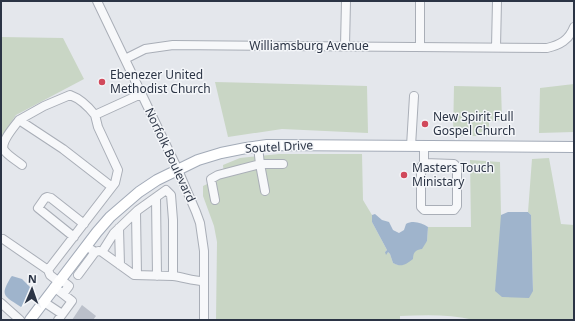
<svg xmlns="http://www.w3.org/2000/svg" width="575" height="321" viewBox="0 0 575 321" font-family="'Noto Sans',sans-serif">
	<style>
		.green { fill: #c9d6c5 }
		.water { fill: #9fb4cc }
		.building { fill: #bbc0ca }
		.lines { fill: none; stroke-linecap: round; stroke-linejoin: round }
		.minor-casing { stroke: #a9aeb7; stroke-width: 10 }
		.major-casing { stroke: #a3abb8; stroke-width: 12 }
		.minor { stroke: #f7f8fa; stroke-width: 8 }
		.major { stroke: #fff; stroke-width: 10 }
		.poi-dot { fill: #d1495b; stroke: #f4f6f9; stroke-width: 1.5 }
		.labels { text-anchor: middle; stroke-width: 3; stroke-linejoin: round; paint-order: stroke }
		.street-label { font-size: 12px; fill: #2b3445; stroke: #f4f6f9 }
		.poi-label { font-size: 12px; fill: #2b3445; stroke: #f4f6f9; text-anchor: start }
	</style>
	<rect width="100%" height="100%" fill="#e4e7ec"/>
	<!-- green -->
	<path class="green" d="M 1,37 L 63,38 L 84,79 L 16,115 L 1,137 Z
		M 215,82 L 367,86 L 368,133 L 282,129 L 228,137 Z
		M 574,84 L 574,132 L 539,133 L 540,88 Z
		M 454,86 L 501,87 L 502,120 L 489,121 L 489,136 L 453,136 Z
		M 279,154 L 362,154 L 363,200 L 372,215 L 372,222 L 387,250 L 385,252 L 388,252 L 390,254 L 393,263 L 398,265 L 427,241 L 428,227 L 471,227 L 470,160 L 500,162 L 501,215 L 533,291 L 531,215 L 528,212 L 532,159 L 549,158 L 561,224 L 574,225 L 574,320 L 474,320 C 450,314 425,315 400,316 L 400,320 L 216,320 L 217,242 L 214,226 L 203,196 L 203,186 L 224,176 L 223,165 L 240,158 Z"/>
	<!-- water -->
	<path class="water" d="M 508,212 L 528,212 L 531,215 L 533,291 L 529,298 L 502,297 L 495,291 L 501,215 Z
		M 375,214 L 382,220 L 389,222 L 393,230 L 399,233 L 404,230 L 406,224 C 413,220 422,223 428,227 L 427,241 L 422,249 C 416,250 413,252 413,259 C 406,264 402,268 393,263 L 390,254 L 388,252 L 386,255 L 385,252 L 387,250 L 372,222 L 372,215 Z
		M 12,276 L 22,279 L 33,290 C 31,296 27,305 21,307 C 3,295 0,296 11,277 Z"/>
	<!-- building -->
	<path class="building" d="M 82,305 L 96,316 L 93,320 L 72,320 Z"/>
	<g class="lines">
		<!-- minor casing -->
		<g class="minor-casing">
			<path id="minor" d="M 97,1 L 178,170 L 196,212 L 200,223 L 204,251 L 204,320
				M 345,46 L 346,1
				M 420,47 L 420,1
				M 496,47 L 497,1
				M 125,59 L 145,49 L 173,45 L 547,48 C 560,45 569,40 574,27
				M 95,115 C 88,106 81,99 70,95 L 44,106 L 19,120 L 63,149 L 112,187
				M 19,120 C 14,127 0,142 4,150 C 8,156 16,160 22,165
				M 411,146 L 414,96
				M 258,147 L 260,164 L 265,191
				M 424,163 L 454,164 L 457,167 L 457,206 L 454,210 L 424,210 L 421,207 L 421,167 L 424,163 L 424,146
				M 156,198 L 157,276
				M 215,200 L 211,179 L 218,175 L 260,164 L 283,164
				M 136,212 L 137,275
				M 119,228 L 120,265
				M 74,237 L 38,208 L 45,198 L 47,197 L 51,198 L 84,224
				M 3,239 L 48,270 L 115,183 L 118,170 L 98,127 L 95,115 L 141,94
				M 86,246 L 95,252 L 99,251 L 102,252 L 114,233 L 138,210 L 166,190 L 171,195 L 173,220 L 173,276 C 183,277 193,281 204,281
				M 102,252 L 134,275 L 173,276
				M 48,270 L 50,275 L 59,282
				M 78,275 L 95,252
				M 60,279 L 69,286 L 63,294
				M 54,287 L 72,301 L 58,320
				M 44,302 L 62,314
				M 1,303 L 20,320"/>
		</g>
		<!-- major casing -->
		<g class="major-casing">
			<path id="major" d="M 30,320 L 97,232 L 110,217 L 139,192 L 157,180 L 198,160 L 221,153 L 246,148 L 267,145 L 574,147"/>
		</g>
		<!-- minor -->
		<use href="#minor" class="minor"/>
		<!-- major -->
		<use href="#major" class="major"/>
	</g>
	<!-- markers -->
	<g class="poi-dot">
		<circle cx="102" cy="82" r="4"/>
		<circle cx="425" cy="124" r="4"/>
		<circle cx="404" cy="175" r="4"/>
	</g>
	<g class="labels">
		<!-- street labels -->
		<g class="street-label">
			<text x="309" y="50">Williamsburg Avenue</text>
			<text transform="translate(279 147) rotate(-3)" y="4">Soutel Drive</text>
			<text transform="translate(170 155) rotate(65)" y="4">Norfolk Boulevard</text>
		</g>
		<!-- poi labels -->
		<g class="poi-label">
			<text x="110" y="79">Ebenezer United<tspan x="110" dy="14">Methodist Church</tspan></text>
			<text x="433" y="121">New Spirit Full<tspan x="433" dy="14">Gospel Church</tspan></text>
			<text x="412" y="172">Masters Touch<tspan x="412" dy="14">Ministary</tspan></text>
		</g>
	</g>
	<!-- border -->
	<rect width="575" height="321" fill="none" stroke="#2b3445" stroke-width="4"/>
	<!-- north arrow -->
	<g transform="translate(32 289) rotate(2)" stroke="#f4f6f9" stroke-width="3" paint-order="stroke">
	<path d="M0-3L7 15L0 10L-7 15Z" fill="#2b3445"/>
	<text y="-6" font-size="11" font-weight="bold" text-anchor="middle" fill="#2b3445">N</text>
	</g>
</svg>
